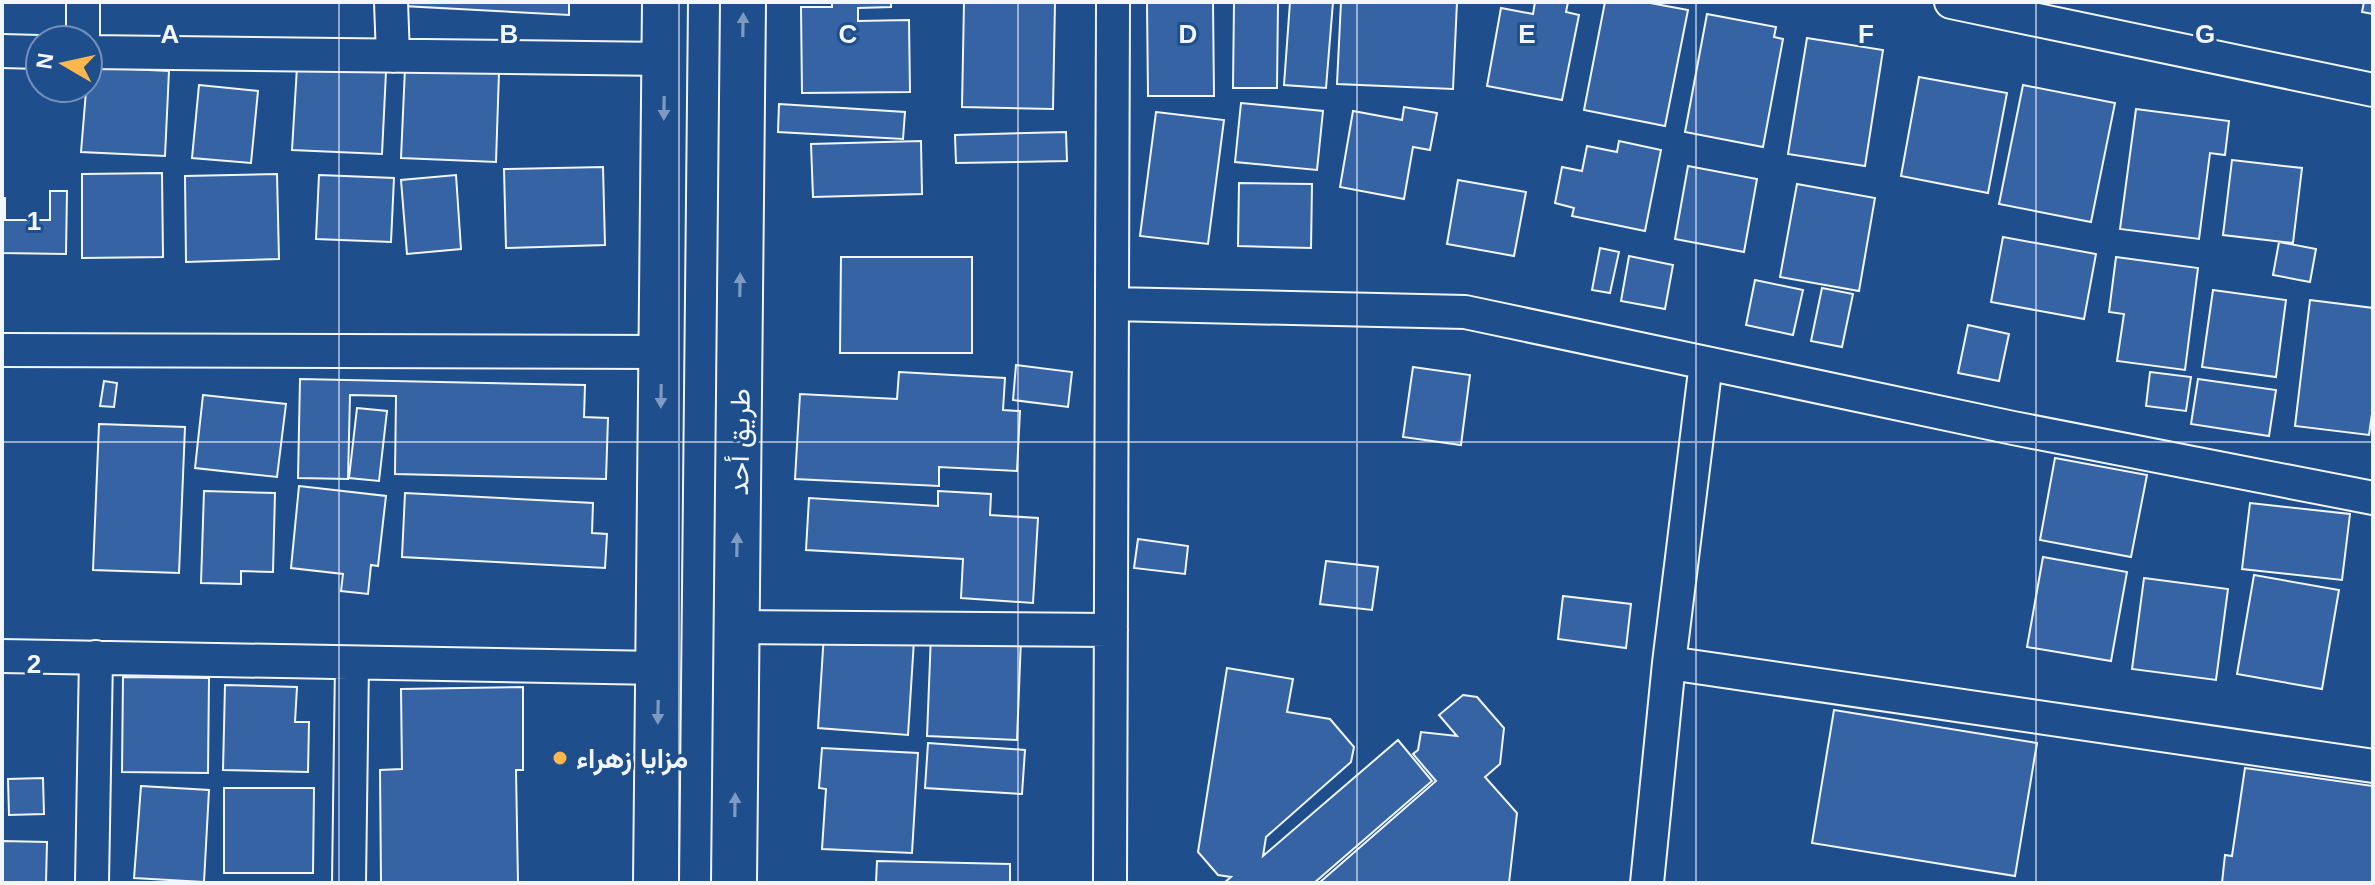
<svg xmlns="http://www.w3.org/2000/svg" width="2375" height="885" viewBox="0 0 2375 885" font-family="Arial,Vazirmatn,sans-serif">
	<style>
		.building { fill: #3563a3; stroke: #f2f6ff; stroke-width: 2 }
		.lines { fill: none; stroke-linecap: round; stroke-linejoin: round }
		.minor-casing { stroke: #f2f6ff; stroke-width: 36 }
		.primary-casing { stroke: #f2f6ff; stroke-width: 48 }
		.minor { stroke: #1f4e8c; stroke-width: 32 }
		.primary { stroke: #1f4e8c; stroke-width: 44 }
		.oneway { fill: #7e9ac0 }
		.grid { fill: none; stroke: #f2f6ff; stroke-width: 2; stroke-opacity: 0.55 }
		.poi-dot { fill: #ffb74d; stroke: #1f4e8c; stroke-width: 3 }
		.labels { text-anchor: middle; stroke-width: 6; stroke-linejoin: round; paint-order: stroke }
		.street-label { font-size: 28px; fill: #f2f6ff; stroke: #1f4e8c }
		.poi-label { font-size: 28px; font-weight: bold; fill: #f2f6ff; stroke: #1f4e8c; text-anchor: start }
		.grid-label { font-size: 26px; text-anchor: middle; font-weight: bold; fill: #f2f6ff; stroke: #1f4e8c; stroke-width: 6; stroke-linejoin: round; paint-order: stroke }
	</style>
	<rect width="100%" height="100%" fill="#1f4e8c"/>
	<!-- building -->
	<path class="building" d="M 404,2 L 569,2 L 569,15 L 403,6 Z
		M 832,2 L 891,2 L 891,7 L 858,8 L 858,21 L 909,20 L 910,92 L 802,93 L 801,7 L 832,7 Z
		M 964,2 L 1055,2 L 1053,109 L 962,107 Z
		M 1147,2 L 1213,2 L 1214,96 L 1148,96 Z
		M 1234,2 L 1278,2 L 1277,88 L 1233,88 Z
		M 1290,2 L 1333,2 L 1326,88 L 1284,85 Z
		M 1341,2 L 1457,2 L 1453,89 L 1337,84 Z
		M 1535,2 L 1568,2 L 1566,12 L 1579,15 L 1562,100 L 1487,86 L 1501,8 L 1533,14 Z
		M 1605,2 L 1645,2 L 1688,10 L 1665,126 L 1584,110 Z
		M 2364,2 L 2373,2 L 2373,14 L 2362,12 Z
		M 1707,14 L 1776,27 L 1774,37 L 1783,39 L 1763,147 L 1685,132 Z
		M 1807,38 L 1883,50 L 1865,166 L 1788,154 Z
		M 88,67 L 169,71 L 165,156 L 81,152 Z
		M 297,67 L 386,72 L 382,154 L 292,150 Z
		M 405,68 L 499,72 L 496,162 L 401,158 Z
		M 1919,77 L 2007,93 L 1988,193 L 1901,176 Z
		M 199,85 L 258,91 L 251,163 L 192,158 Z
		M 2023,85 L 2115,103 L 2091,222 L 1999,204 Z
		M 1241,103 L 1323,111 L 1317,170 L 1235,162 Z
		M 779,104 L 905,112 L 903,139 L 778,132 Z
		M 1404,107 L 1437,113 L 1430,150 L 1413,147 L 1404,199 L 1340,187 L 1353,111 L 1402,120 Z
		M 2136,109 L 2229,121 L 2225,155 L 2210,153 L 2199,239 L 2120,229 Z
		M 1156,112 L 1224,120 L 1208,244 L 1140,236 Z
		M 1066,132 L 1067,161 L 956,163 L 955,135 Z
		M 921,141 L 922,194 L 813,197 L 811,144 Z
		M 1619,141 L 1661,150 L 1645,231 L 1572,216 L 1574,208 L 1555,203 L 1562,167 L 1582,171 L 1587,146 L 1617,152 Z
		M 2232,160 L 2302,168 L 2293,243 L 2223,235 Z
		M 1688,166 L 1757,179 L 1744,252 L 1675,239 Z
		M 603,167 L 605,245 L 506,248 L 504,169 Z
		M 162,173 L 163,257 L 82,258 L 82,174 Z
		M 277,174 L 279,259 L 186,262 L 185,176 Z
		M 319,175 L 394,178 L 391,242 L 316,239 Z
		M 456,175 L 461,249 L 407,254 L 401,180 Z
		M 1458,180 L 1526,192 L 1514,256 L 1447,244 Z
		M 1239,183 L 1312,184 L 1311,248 L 1238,246 Z
		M 1797,184 L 1875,198 L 1859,291 L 1780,277 Z
		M 50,191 L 67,191 L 66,254 L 2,253 L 2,198 L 5,198 L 5,220 L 50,220 Z
		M 2003,237 L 2096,254 L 2084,319 L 1991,302 Z
		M 2279,242 L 2316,249 L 2310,282 L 2273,275 Z
		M 1600,248 L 1619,252 L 1610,293 L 1592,290 Z
		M 1629,256 L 1673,265 L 1665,309 L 1621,301 Z
		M 841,257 L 972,257 L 972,353 L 840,353 Z
		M 2116,257 L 2198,268 L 2185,370 L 2117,361 L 2124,314 L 2109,312 Z
		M 1755,280 L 1803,290 L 1793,335 L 1746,325 Z
		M 1822,288 L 1853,294 L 1842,347 L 1811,341 Z
		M 2213,290 L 2286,300 L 2276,377 L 2202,367 Z
		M 2310,300 L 2373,308 L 2373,407 L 2369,435 L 2295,426 Z
		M 1968,325 L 2009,334 L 1999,381 L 1958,373 Z
		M 1016,365 L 1072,372 L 1068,407 L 1013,400 Z
		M 1413,367 L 1470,375 L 1461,445 L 1403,437 Z
		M 899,372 L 1005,378 L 1003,410 L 1020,411 L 1017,471 L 939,467 L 939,486 L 795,479 L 800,394 L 897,399 Z
		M 2150,372 L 2191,377 L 2186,411 L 2146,406 Z
		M 300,379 L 585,385 L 584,417 L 608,418 L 606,479 L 395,474 L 396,396 L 350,395 L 348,479 L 298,478 Z
		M 2198,379 L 2276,390 L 2269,436 L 2191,424 Z
		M 104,381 L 117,383 L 114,407 L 100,406 Z
		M 203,395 L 286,404 L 277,477 L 195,468 Z
		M 357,408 L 387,411 L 379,481 L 349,478 Z
		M 99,424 L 185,427 L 179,573 L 93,570 Z
		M 2055,458 L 2147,475 L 2131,557 L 2040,540 Z
		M 299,486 L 386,496 L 378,566 L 371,565 L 368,594 L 341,591 L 343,574 L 291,568 Z
		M 204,491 L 275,493 L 273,572 L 241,571 L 241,584 L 201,583 Z
		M 938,491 L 991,494 L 990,515 L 1038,518 L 1033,603 L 961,598 L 963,559 L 806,550 L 809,498 L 938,506 Z
		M 405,493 L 593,503 L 592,533 L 607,534 L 605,568 L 402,557 Z
		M 2250,503 L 2350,514 L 2342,580 L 2242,569 Z
		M 1138,539 L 1188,546 L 1185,574 L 1134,568 Z
		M 2043,557 L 2127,572 L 2111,661 L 2027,647 Z
		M 1326,561 L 1378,567 L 1372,610 L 1320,604 Z
		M 2254,575 L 2339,590 L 2322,689 L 2237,674 Z
		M 2144,578 L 2228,589 L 2216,680 L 2132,669 Z
		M 1563,596 L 1631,604 L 1626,648 L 1558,639 Z
		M 824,633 L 914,640 L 908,735 L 818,728 Z
		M 931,634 L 1021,638 L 1017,740 L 927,736 Z
		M 1227,668 L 1293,679 L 1287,712 L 1330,719 L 1354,747 L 1351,762 L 1266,837 L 1263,856 L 1398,740 L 1432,781 L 1314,883 L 1224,883 L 1231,877 L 1218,875 L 1198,852 Z
		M 123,677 L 209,678 L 208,773 L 122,772 Z
		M 225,685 L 297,687 L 295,722 L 309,722 L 308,772 L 223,770 Z
		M 523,687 L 523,770 L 516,770 L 518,883 L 381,883 L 380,770 L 402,769 L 401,689 Z
		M 1463,695 L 1477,697 L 1504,728 L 1500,764 L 1485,777 L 1517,813 L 1509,883 L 1319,883 L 1436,781 L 1413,754 L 1418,750 L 1421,732 L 1457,736 L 1439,715 Z
		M 1834,710 L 2037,743 L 2015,876 L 1812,843 Z
		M 928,743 L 1025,750 L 1022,794 L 925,788 Z
		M 822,748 L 918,753 L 912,853 L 822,849 L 826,789 L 819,788 Z
		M 2245,768 L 2373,786 L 2373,883 L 2222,883 L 2225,855 L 2232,856 Z
		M 43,778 L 44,814 L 9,815 L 8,779 Z
		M 141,786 L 209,790 L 204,882 L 134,878 Z
		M 224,788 L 314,788 L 313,873 L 224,873 Z
		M 2,841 L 47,842 L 46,883 L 2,883 Z
		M 877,861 L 1010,864 L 1010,883 L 876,883 Z"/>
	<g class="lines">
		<!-- minor casing -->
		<g class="minor-casing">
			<path id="minor" d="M 391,2 L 393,56
				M 1951,2 L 2373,90
				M 83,40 L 83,2
				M 2,51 L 40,52
				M 88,52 L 665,59
				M 1112,304 L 1465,312 L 2013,428 L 2373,498
				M 2,350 L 662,352
				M 737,627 L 1111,630
				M 2,656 L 659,668
				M 1669,663 L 2373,766
				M 92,883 L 96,657
				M 349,883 L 352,663
				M 1110,883 L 1113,2
				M 1647,883 L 1669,663 L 1706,363"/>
		</g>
		<!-- primary casing -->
		<g class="primary-casing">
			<path id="primary" d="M 656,883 L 665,2
				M 734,883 L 743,2"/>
		</g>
		<!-- minor -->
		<use href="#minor" class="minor"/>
		<!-- primary -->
		<use href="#primary" class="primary"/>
	</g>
	<!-- one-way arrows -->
	<defs><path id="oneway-solid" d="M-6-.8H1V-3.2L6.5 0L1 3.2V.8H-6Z" transform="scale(2)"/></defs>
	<g class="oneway">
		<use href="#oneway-solid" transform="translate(743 25) rotate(-89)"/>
		<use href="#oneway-solid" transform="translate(664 108) rotate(91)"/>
		<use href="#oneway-solid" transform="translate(740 285) rotate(-89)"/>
		<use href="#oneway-solid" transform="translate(661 396) rotate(91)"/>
		<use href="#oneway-solid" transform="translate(737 545) rotate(-89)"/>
		<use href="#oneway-solid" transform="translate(658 712) rotate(91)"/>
		<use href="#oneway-solid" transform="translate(735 805) rotate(-89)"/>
	</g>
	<!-- grid -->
	<path class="grid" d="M 339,2 L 339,883M 679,2 L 679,883M 1018,2 L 1018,883M 1357,2 L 1357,883M 1696,2 L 1696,883M 2036,2 L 2036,883M 2,442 L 2373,442"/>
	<!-- markers -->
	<circle class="poi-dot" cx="560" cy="758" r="8"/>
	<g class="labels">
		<!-- street labels -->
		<g class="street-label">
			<text transform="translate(739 442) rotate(-89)" y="10">طريق أحد</text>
		</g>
		<!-- poi labels -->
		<g class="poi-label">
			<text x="576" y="768">مزايا زهراء</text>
		</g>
	</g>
	<g class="grid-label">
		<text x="170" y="43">A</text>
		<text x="509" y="43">B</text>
		<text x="848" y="43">C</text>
		<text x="1188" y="43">D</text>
		<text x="1527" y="43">E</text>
		<text x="1866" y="43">F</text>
		<text x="2205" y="43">G</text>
		<text x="34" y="230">1</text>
		<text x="34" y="673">2</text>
	</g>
	<!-- border -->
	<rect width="2375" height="885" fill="none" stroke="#f2f6ff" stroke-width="8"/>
	<!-- north arrow -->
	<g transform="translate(64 64) rotate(279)"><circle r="38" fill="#1f4e8c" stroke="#7391ba" stroke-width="2"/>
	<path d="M0-6L14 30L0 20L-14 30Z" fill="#ffb74d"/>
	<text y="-12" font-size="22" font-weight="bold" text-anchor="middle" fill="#f2f6ff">N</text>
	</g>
</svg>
